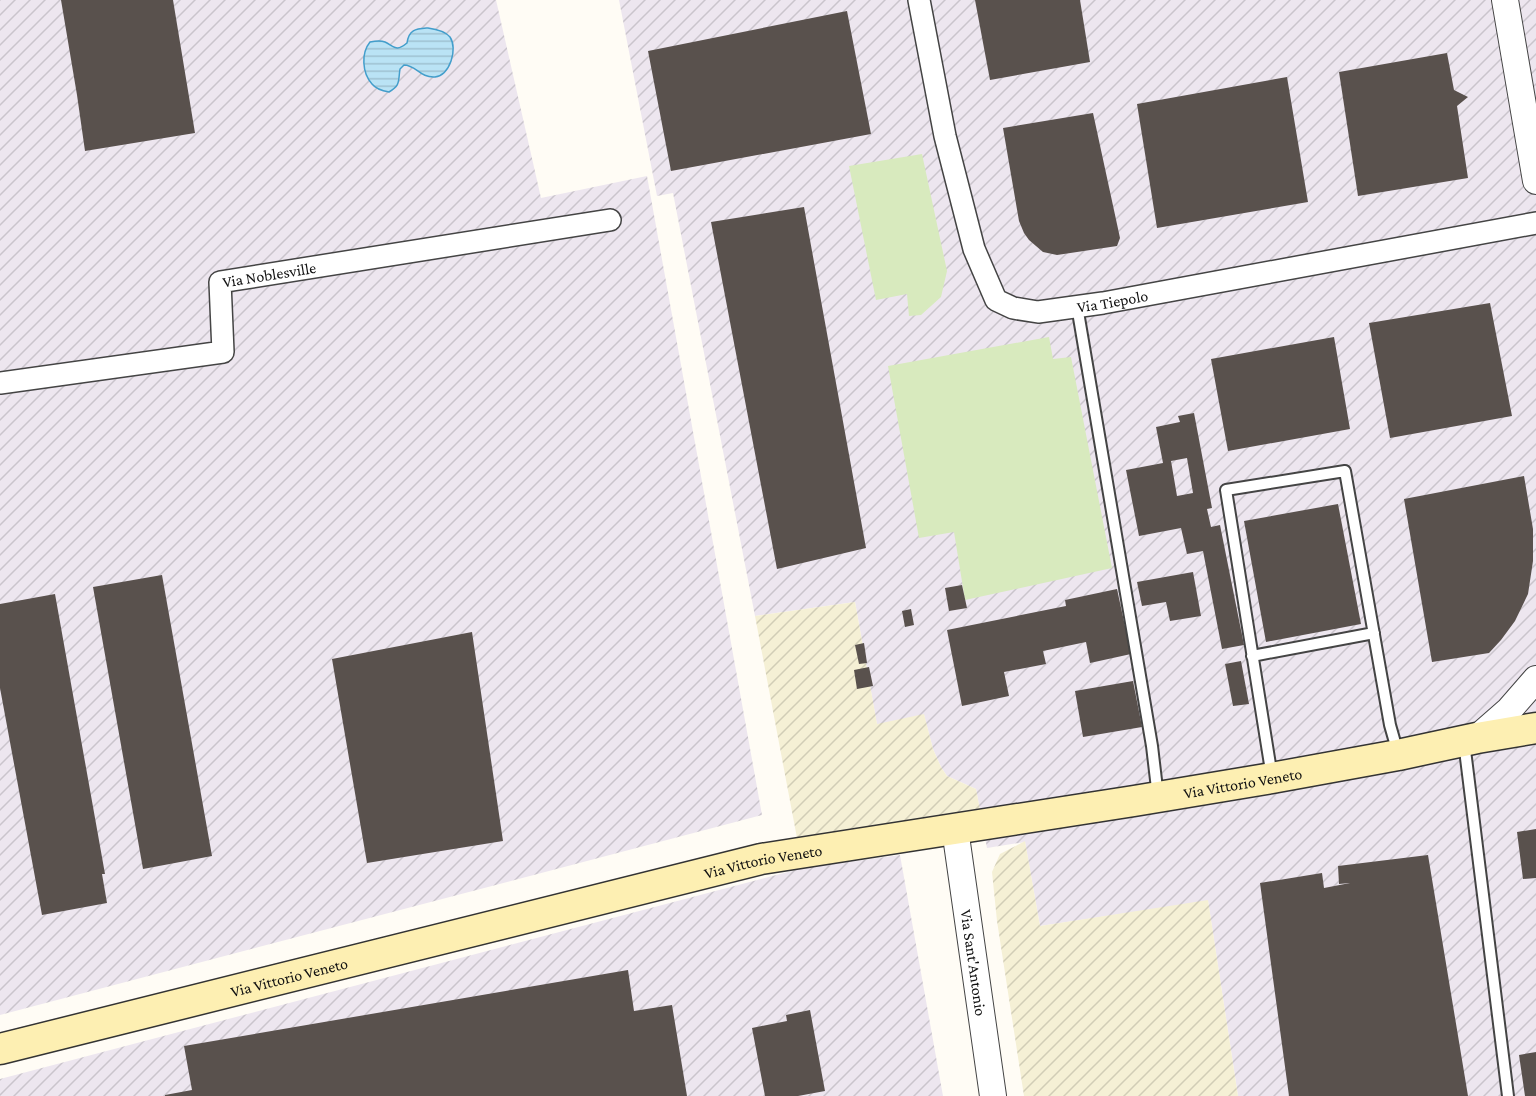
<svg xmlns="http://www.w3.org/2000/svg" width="1536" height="1096" viewBox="0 0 1536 1096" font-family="'Crimson Pro',serif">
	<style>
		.industrial { fill: url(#industrial-furrows) }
		.farmland { fill: url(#farmland-furrows) }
		.grass { fill: #d8eabe }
		.water { fill: url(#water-rules); stroke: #439ecb; stroke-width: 1.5 }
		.building { fill: #59514d; fill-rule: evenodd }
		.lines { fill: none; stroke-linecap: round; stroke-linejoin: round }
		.service-casing { stroke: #444; stroke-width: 14 }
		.minor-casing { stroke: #444; stroke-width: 24 }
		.tertiary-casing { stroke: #444; stroke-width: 28 }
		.secondary-casing { stroke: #333; stroke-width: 33 }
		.service { stroke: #fff; stroke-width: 10 }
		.minor { stroke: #fff; stroke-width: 21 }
		.tertiary { stroke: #fff; stroke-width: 26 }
		.secondary { stroke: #fdefb2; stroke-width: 30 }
		.labels { text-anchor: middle; stroke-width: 6; stroke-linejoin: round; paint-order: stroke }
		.street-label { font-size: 16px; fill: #111; stroke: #fff }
	</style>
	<defs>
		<pattern id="industrial-furrows" width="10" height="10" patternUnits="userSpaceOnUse" patternTransform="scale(1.5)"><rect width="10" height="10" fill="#ede6ef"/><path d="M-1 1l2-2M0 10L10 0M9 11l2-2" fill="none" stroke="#cac4cc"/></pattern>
		<pattern id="farmland-furrows" width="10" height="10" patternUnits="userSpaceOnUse" patternTransform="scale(1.5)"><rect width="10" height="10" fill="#f5f0d5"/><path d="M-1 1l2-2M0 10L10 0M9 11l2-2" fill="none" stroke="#d1cdb6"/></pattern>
		<pattern id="water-rules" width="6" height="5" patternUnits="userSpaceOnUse" patternTransform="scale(1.5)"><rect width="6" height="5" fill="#bae3f5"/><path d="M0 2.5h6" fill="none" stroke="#9fc2d1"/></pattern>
	</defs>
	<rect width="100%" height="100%" fill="#fffcf5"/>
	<!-- industrial -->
	<path class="industrial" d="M 0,0 L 496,0 L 541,198 L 647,176 L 762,815 L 0,1015 Z
		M 619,0 L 1536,0 L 1536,1096 L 1238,1096 L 1208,901 L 1040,926 L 1025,842 L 987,848 L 976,789 L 947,776 L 941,767 L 933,749 L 924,715 L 877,725 L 855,602 L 755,616 L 673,193 L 657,196 Z
		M 900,855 L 943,1096 L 0,1096 L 0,1079 L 803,868 Z"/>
	<!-- farmland -->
	<path class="farmland" d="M 855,602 L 877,724 L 924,714 L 933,749 L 941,767 L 947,776 L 976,789 L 980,810 L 797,838 L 755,616 Z
		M 1025,841 L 1040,926 L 1208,900 L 1238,1096 L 1024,1096 L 997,921 L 992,872 L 1000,854 Z"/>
	<!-- grass -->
	<path class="grass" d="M 922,154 L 947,271 L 941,297 L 921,315 L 909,316 L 907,294 L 876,300 L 849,166 Z
		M 1049,337 L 1053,359 L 1071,357 L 1112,568 L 965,600 L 954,532 L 919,538 L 888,366 Z"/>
	<!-- water -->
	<path class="water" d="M 428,28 C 435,29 445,31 450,37 C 458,49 450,75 435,77 C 420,78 416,65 404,65 L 400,69 C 398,81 401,85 389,92 C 383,91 376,89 372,84 C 362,73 361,53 370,42 C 375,41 380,40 385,42 C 395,47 396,52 407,43 C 409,29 416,29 428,28 Z"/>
	<!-- building -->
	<path class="building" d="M 61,0 L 173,0 L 195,133 L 85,151 L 77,95 Z
		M 975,0 L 1080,0 L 1090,62 L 990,80 Z
		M 847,11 L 871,134 L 671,171 L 648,51 Z
		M 1447,53 L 1454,90 L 1468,97 L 1457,106 L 1468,178 L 1358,196 L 1339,72 Z
		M 1287,77 L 1308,202 L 1157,228 L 1137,104 Z
		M 1093,113 L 1120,238 L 1117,246 L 1057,255 L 1043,252 L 1029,240 L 1024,233 L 1019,221 L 1003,128 Z
		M 804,207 L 866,548 L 777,569 L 711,222 Z
		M 1490,303 L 1512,416 L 1390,438 L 1369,323 Z
		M 1334,337 L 1350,429 L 1228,451 L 1211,359 Z
		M 1194,413 L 1212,508 L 1207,509 L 1211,527 L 1220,525 L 1244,645 L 1222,649 L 1203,551 L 1187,554 L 1181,528 L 1139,536 L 1126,470 L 1163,463 L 1156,427 L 1180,422 L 1178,416 ZM 1187,458 L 1193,493 L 1177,496 L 1171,461 Z
		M 1524,476 L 1533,529 L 1533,561 L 1528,594 L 1515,621 L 1501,640 L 1489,653 L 1432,662 L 1404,499 Z
		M 1338,504 L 1361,624 L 1266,642 L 1244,521 Z
		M 1193,572 L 1201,616 L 1170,621 L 1166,602 L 1142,606 L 1137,582 Z
		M 162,575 L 212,856 L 143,869 L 93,587 Z
		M 962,585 L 967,608 L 949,611 L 945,588 Z
		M 1117,589 L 1131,654 L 1090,663 L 1086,642 L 1043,651 L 1046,664 L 1004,672 L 1009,696 L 962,706 L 947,630 L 1066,606 L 1065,600 Z
		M 55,594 L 105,874 L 102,874 L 107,903 L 42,915 L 0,688 L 0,604 Z
		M 911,609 L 914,625 L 905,627 L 902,611 Z
		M 472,632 L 503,841 L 367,863 L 332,659 Z
		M 864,643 L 867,663 L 859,664 L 855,645 Z
		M 1241,661 L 1249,704 L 1233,706 L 1225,664 Z
		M 869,667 L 873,686 L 857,689 L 854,670 Z
		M 1133,681 L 1142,727 L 1083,737 L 1075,691 Z
		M 1536,829 L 1536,878 L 1523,879 L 1517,832 Z
		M 1428,855 L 1468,1096 L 1289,1096 L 1260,883 L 1322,873 L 1324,888 L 1350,883 L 1339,884 L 1338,866 Z
		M 628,970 L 634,1011 L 672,1005 L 687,1096 L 165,1096 L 165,1095 L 192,1090 L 184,1046 Z
		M 810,1010 L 825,1091 L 798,1096 L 765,1096 L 752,1028 L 787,1021 L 786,1015 Z
		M 1536,1052 L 1536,1096 L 1525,1096 L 1519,1055 Z"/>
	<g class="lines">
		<!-- service casing -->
		<g class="service-casing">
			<path id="service" d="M 1077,306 L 1152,746 L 1158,797
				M 1252,656 L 1374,633
				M 1464,742 L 1508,1096
				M 1272,777 L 1226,490 L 1345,471 L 1390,725 L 1398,753"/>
		</g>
		<!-- minor casing -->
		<g class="minor-casing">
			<g id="minor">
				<path id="s1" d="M 919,0 L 945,136 L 974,249 L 996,300 L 1013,308 L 1038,312 L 1103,303 L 1536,223"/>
				<path id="s2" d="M 0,383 L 223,352 L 220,282 L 610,220"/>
			</g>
		</g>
		<!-- tertiary casing -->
		<g class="tertiary-casing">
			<g id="tertiary">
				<path d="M 1505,0 L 1536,181"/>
				<path d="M 1477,738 L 1509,710 L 1536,679"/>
				<path id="s3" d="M 955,829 L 993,1096"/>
			</g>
		</g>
		<!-- secondary casing -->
		<g class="secondary-casing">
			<g id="secondary">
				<path id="s4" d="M 0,1049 L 761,859 L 1134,801 L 1272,778 L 1398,755 L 1477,738 L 1536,728"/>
			</g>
		</g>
		<!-- service -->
		<use href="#service" class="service"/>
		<!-- minor -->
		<use href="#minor" class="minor"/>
		<!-- tertiary -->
		<use href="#tertiary" class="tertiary"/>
		<!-- secondary -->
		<use href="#secondary" class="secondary"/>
	</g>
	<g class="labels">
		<!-- street labels -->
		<g class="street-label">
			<text dy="6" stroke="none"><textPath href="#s2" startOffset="345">Via Noblesville</textPath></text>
			<text dy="6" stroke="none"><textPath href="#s1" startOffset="430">Via Tiepolo</textPath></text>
			<text dy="6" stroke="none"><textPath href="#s4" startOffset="1272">Via Vittorio Veneto</textPath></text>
			<text dy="6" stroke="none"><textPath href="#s4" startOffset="786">Via Vittorio Veneto</textPath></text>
			<text dy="6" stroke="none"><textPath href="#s3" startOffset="135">Via Sant'Antonio</textPath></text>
			<text dy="6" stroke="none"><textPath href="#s4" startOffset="298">Via Vittorio Veneto</textPath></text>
		</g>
	</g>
</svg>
